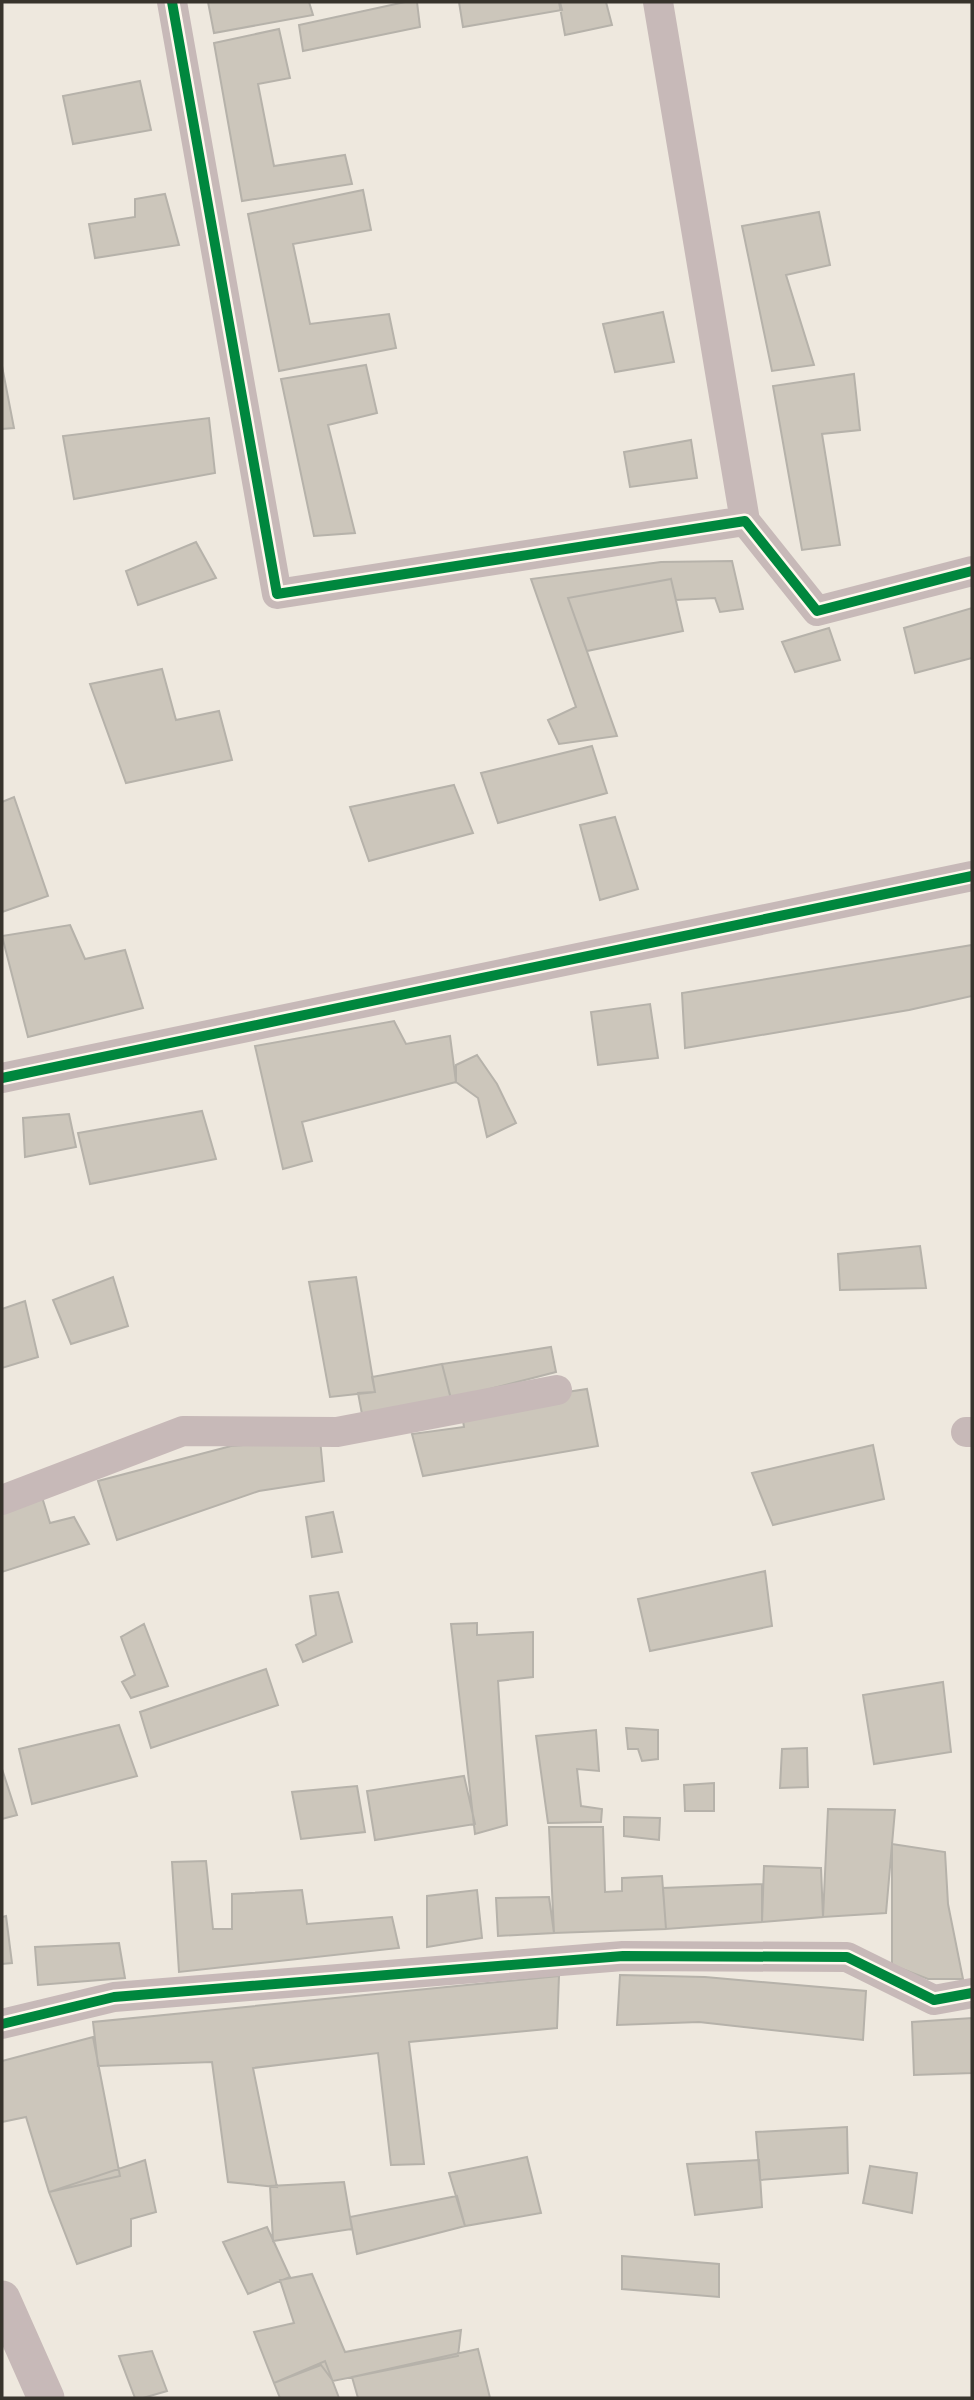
<svg xmlns="http://www.w3.org/2000/svg" width="974" height="2400" viewBox="0 0 974 2400" font-family="'DejaVu Sans',sans-serif">
	<style>
		.building { fill: #ccc6bb; stroke: #b6b2aa; stroke-width: 2 }
		.lines { fill: none; stroke-linecap: round; stroke-linejoin: round }
		.minor { stroke: #c7b9b8; stroke-width: 30 }
		.tertiary { stroke: #c7b9b8; stroke-width: 37 }
		.cycleway-casing { stroke: #fef8ed; stroke-width: 15 }
		.cycleway { stroke: #00873e; stroke-width: 10 }
	</style>
	<rect width="100%" height="100%" fill="#eee8de"/>
	<!-- building -->
	<path class="building" d="M 208,2 L 309,2 L 313,15 L 214,33 Z
		M 405,2 L 417,2 L 420,27 L 303,51 L 299,25 Z
		M 459,2 L 560,2 L 562,10 L 463,27 Z
		M 559,2 L 606,2 L 612,25 L 565,35 Z
		M 279,29 L 290,78 L 258,84 L 274,166 L 345,155 L 352,184 L 242,201 L 214,43 Z
		M 140,81 L 151,130 L 73,144 L 63,96 Z
		M 363,190 L 371,230 L 293,244 L 310,324 L 389,314 L 396,348 L 279,371 L 248,214 Z
		M 165,194 L 179,245 L 95,258 L 89,224 L 135,217 L 135,199 Z
		M 819,212 L 830,265 L 786,275 L 814,365 L 772,371 L 742,226 Z
		M 663,312 L 674,362 L 615,372 L 603,324 Z
		M 366,365 L 377,413 L 328,425 L 355,533 L 314,536 L 281,379 Z
		M 2,366 L 14,428 L 2,429 Z
		M 854,374 L 860,430 L 822,434 L 840,545 L 802,550 L 773,386 Z
		M 209,418 L 215,473 L 74,499 L 63,436 Z
		M 691,440 L 697,478 L 630,487 L 624,452 Z
		M 196,542 L 216,578 L 138,605 L 126,571 Z
		M 732,561 L 743,609 L 720,612 L 715,598 L 676,600 L 671,579 L 568,598 L 617,736 L 559,744 L 548,720 L 576,707 L 531,579 L 661,562 Z
		M 671,579 L 683,631 L 587,651 L 568,598 Z
		M 972,608 L 972,658 L 915,673 L 904,628 Z
		M 829,628 L 840,660 L 795,672 L 782,642 Z
		M 162,669 L 176,720 L 219,711 L 232,760 L 126,783 L 90,684 Z
		M 592,746 L 607,793 L 498,823 L 481,773 Z
		M 454,785 L 473,833 L 369,861 L 350,807 Z
		M 14,797 L 48,896 L 2,912 L 2,802 Z
		M 615,817 L 638,889 L 600,900 L 580,825 Z
		M 70,925 L 85,959 L 125,950 L 143,1008 L 28,1037 L 2,936 Z
		M 972,945 L 972,996 L 909,1010 L 685,1048 L 682,993 Z
		M 650,1004 L 658,1058 L 598,1065 L 591,1012 Z
		M 394,1021 L 406,1044 L 450,1036 L 456,1082 L 302,1122 L 312,1161 L 283,1169 L 255,1046 Z
		M 477,1055 L 497,1084 L 516,1123 L 487,1137 L 478,1098 L 456,1082 L 456,1065 Z
		M 202,1111 L 216,1159 L 90,1184 L 78,1133 Z
		M 69,1114 L 76,1147 L 25,1157 L 23,1118 Z
		M 920,1246 L 926,1288 L 840,1290 L 838,1254 Z
		M 113,1277 L 128,1326 L 71,1344 L 53,1300 Z
		M 356,1277 L 375,1392 L 330,1397 L 309,1282 Z
		M 25,1301 L 38,1357 L 2,1368 L 2,1309 Z
		M 551,1347 L 556,1372 L 451,1399 L 442,1364 Z
		M 442,1364 L 451,1399 L 362,1414 L 358,1393 L 375,1392 L 372,1377 Z
		M 587,1389 L 598,1446 L 423,1476 L 412,1434 L 464,1427 L 461,1408 Z
		M 320,1439 L 324,1481 L 259,1491 L 117,1540 L 98,1481 L 231,1446 Z
		M 873,1445 L 884,1499 L 773,1525 L 752,1473 Z
		M 42,1497 L 50,1523 L 74,1517 L 89,1544 L 2,1572 L 2,1512 Z
		M 333,1512 L 342,1552 L 312,1557 L 306,1517 Z
		M 765,1571 L 772,1626 L 650,1651 L 638,1599 Z
		M 338,1592 L 352,1642 L 303,1662 L 296,1645 L 316,1635 L 310,1596 Z
		M 477,1623 L 477,1635 L 533,1632 L 533,1677 L 498,1681 L 507,1825 L 475,1834 L 451,1624 Z
		M 144,1624 L 168,1686 L 131,1698 L 122,1682 L 135,1675 L 121,1637 Z
		M 266,1669 L 278,1705 L 151,1748 L 140,1712 Z
		M 943,1682 L 951,1752 L 874,1764 L 863,1695 Z
		M 119,1725 L 137,1776 L 32,1804 L 19,1749 Z
		M 626,1728 L 658,1730 L 658,1759 L 642,1761 L 638,1749 L 628,1749 Z
		M 596,1730 L 599,1771 L 577,1769 L 581,1806 L 602,1809 L 601,1822 L 548,1823 L 536,1736 Z
		M 807,1748 L 808,1787 L 780,1788 L 782,1749 Z
		M 2,1769 L 17,1815 L 2,1819 Z
		M 464,1776 L 475,1824 L 375,1840 L 367,1791 Z
		M 714,1783 L 714,1811 L 685,1811 L 684,1785 Z
		M 357,1786 L 365,1832 L 301,1839 L 292,1792 Z
		M 828,1809 L 895,1810 L 886,1913 L 823,1917 Z
		M 624,1817 L 660,1818 L 659,1840 L 624,1836 Z
		M 549,1827 L 603,1827 L 605,1892 L 622,1891 L 622,1878 L 662,1876 L 666,1929 L 554,1933 Z
		M 892,1844 L 945,1852 L 948,1904 L 963,1979 L 928,1979 L 892,1965 Z
		M 206,1861 L 213,1929 L 232,1929 L 232,1894 L 302,1890 L 307,1924 L 392,1917 L 399,1948 L 179,1972 L 172,1862 Z
		M 764,1866 L 821,1868 L 823,1917 L 762,1922 Z
		M 762,1884 L 762,1922 L 666,1929 L 663,1888 Z
		M 477,1890 L 482,1938 L 427,1947 L 427,1896 Z
		M 549,1897 L 554,1933 L 498,1936 L 496,1898 Z
		M 6,1916 L 12,1963 L 2,1964 L 2,1917 Z
		M 119,1943 L 125,1978 L 38,1985 L 35,1947 Z
		M 620,1975 L 705,1977 L 866,1991 L 863,2040 L 699,2022 L 617,2025 Z
		M 559,1976 L 557,2028 L 409,2042 L 424,2164 L 391,2165 L 378,2053 L 253,2068 L 277,2187 L 228,2182 L 212,2062 L 98,2066 L 93,2022 Z
		M 972,2018 L 972,2073 L 914,2075 L 912,2022 Z
		M 93,2037 L 120,2176 L 49,2192 L 26,2117 L 2,2122 L 2,2061 Z
		M 847,2127 L 848,2173 L 760,2180 L 756,2132 Z
		M 527,2157 L 541,2213 L 465,2226 L 449,2173 Z
		M 145,2160 L 156,2212 L 131,2219 L 131,2246 L 77,2264 L 49,2192 Z
		M 759,2160 L 762,2207 L 695,2215 L 687,2164 Z
		M 870,2166 L 917,2173 L 912,2213 L 863,2203 Z
		M 344,2182 L 352,2229 L 273,2241 L 270,2186 Z
		M 457,2196 L 465,2226 L 357,2254 L 350,2217 Z
		M 267,2227 L 290,2277 L 248,2294 L 223,2242 Z
		M 622,2256 L 719,2264 L 719,2297 L 622,2289 Z
		M 312,2274 L 345,2352 L 461,2330 L 458,2356 L 333,2381 L 321,2365 L 274,2383 L 254,2332 L 294,2323 L 280,2280 Z
		M 478,2349 L 490,2398 L 358,2398 L 352,2377 Z
		M 152,2351 L 167,2391 L 143,2398 L 135,2398 L 119,2356 Z
		M 325,2361 L 339,2398 L 280,2398 L 274,2383 Z"/>
	<g class="lines">
		<!-- minor -->
		<path class="minor" d="M 172,2 L 277,594 L 745,521 L 817,611 L 972,571
			M 658,2 L 745,521
			M 2,1078 L 972,876
			M 966,1432 L 972,1432
			M 2,1500 L 183,1431 L 337,1432 L 557,1390
			M 2,2024 L 114,1997 L 623,1956 L 847,1957 L 934,2000 L 972,1993"/>
		<!-- tertiary -->
		<path class="tertiary" d="M 2,2299 L 46,2398"/>
		<!-- cycleway casing -->
		<g class="cycleway-casing">
			<path id="cycleway" d="M 172,2 L 277,594 L 745,521 L 817,611 L 972,571
				M 2,1078 L 972,876
				M 2,2024 L 114,1997 L 623,1956 L 847,1957 L 934,2000 L 972,1993"/>
		</g>
		<!-- cycleway -->
		<use href="#cycleway" class="cycleway"/>
	</g>
	<!-- border -->
	<rect width="974" height="2400" fill="none" stroke="#37332c" stroke-width="7"/>
</svg>
